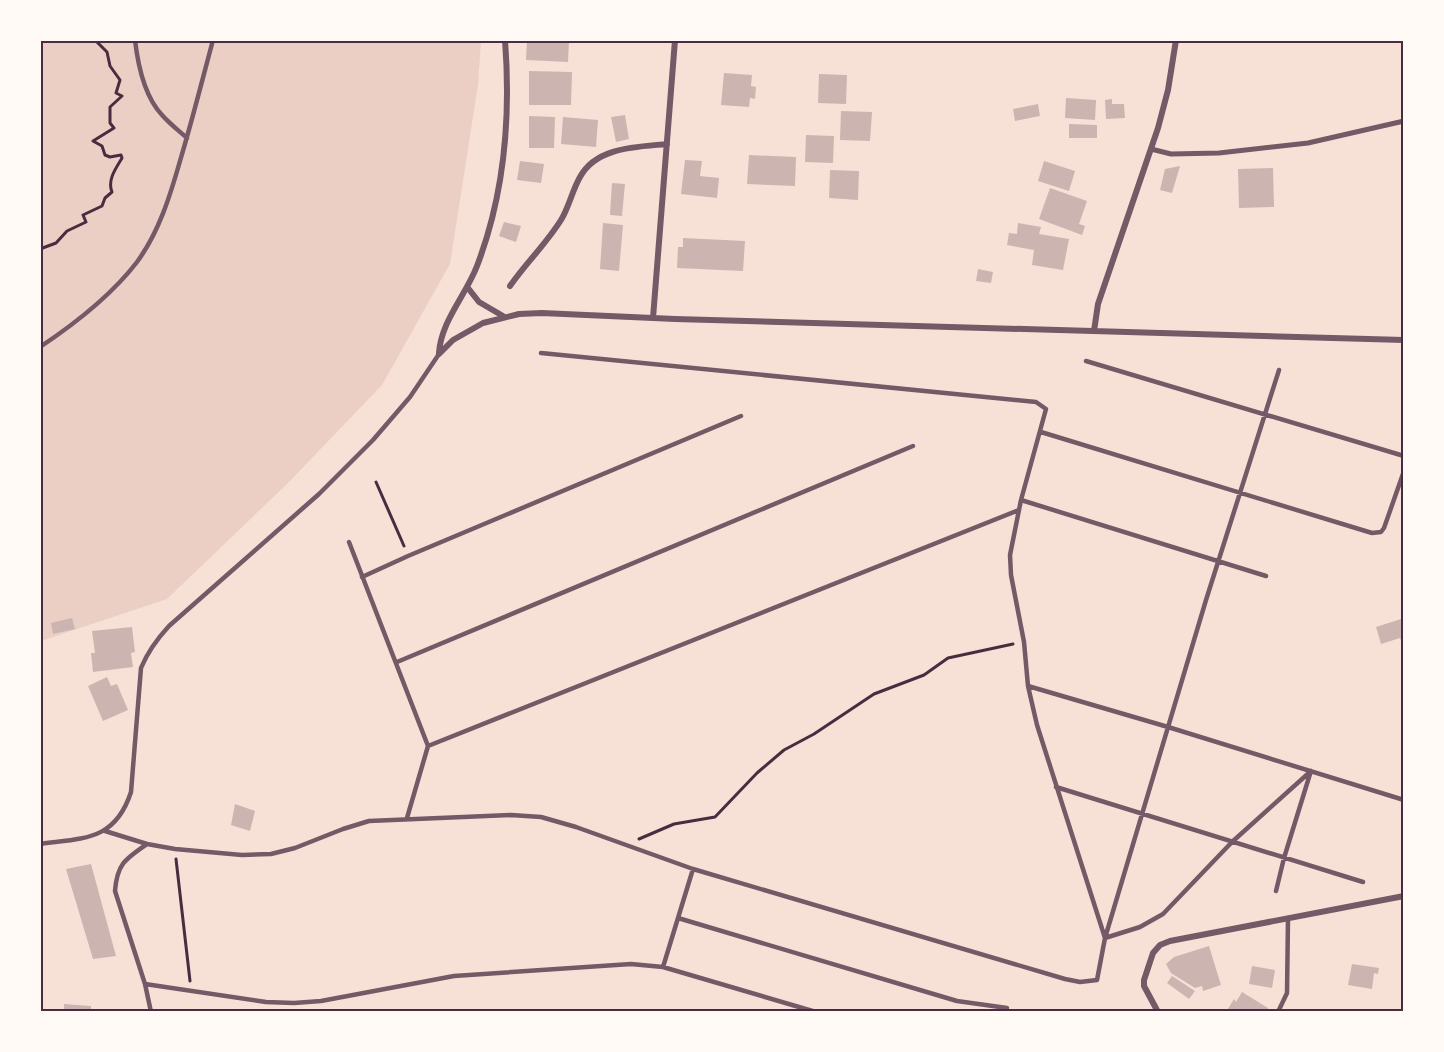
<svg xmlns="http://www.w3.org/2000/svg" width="1444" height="1052" viewBox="0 0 1444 1052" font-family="Barlow,sans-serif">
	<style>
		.green { fill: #ebcfc5 }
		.building { fill: #ccb4b1 }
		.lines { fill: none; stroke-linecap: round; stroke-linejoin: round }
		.path { stroke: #4a2c40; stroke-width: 3 }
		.service { stroke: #755966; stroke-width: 4.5 }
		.pedestrian { stroke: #755966; stroke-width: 5 }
		.minor { stroke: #755966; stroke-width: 6 }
		.neatline { fill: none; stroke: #4a2c40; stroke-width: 2 }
	</style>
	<rect width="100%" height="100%" fill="#f7e1d7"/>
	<!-- green -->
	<path class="green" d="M 40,41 L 481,41 L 478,85 L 450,264 L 382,385 L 288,483 L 167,599 L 41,641 Z"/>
	<!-- building -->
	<path class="building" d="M 527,40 L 569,40 L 568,62 L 526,60 Z
		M 529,71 L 572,72 L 571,105 L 529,105 Z
		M 724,73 L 752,75 L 751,86 L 756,87 L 755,99 L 750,98 L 749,107 L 721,105 Z
		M 819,74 L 847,75 L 846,104 L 818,103 Z
		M 1066,98 L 1096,100 L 1095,120 L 1065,118 Z
		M 1112,99 L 1112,104 L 1124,104 L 1125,118 L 1106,119 L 1105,100 Z
		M 1038,104 L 1040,116 L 1015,121 L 1013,109 Z
		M 841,111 L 872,112 L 870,141 L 840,140 Z
		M 625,115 L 629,139 L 616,142 L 611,117 Z
		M 529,116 L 555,117 L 554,148 L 529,148 Z
		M 563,117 L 598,120 L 596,147 L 561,144 Z
		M 1069,124 L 1097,125 L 1097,138 L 1069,138 Z
		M 806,135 L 834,136 L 833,163 L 805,162 Z
		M 749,155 L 796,157 L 795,186 L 747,184 Z
		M 685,160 L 702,161 L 700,176 L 719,178 L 717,198 L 681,194 Z
		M 520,161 L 544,164 L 541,183 L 517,180 Z
		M 1044,161 L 1075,171 L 1069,191 L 1038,181 Z
		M 1180,166 L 1172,193 L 1160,190 L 1165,169 Z
		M 1273,168 L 1274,207 L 1239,208 L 1238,169 Z
		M 830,170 L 859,171 L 858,200 L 829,198 Z
		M 612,183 L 625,184 L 622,216 L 610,215 Z
		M 1050,188 L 1087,201 L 1079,224 L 1085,226 L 1082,235 L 1039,219 Z
		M 504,222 L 521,226 L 516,242 L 499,236 Z
		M 603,223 L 623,225 L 619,271 L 600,269 Z
		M 1018,223 L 1041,227 L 1039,234 L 1069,239 L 1063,270 L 1032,265 L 1034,250 L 1007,245 L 1009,233 L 1017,234 Z
		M 683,238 L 745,241 L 743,271 L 677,268 L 678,247 L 683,247 Z
		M 978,269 L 993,272 L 991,283 L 976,281 Z
		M 72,618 L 75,629 L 53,634 L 51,623 Z
		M 1404,618 L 1404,648 L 1400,638 L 1381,644 L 1376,627 Z
		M 132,627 L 135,652 L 131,653 L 133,667 L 93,672 L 91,653 L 95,653 L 92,631 Z
		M 107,677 L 111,686 L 117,684 L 128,710 L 103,721 L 88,686 Z
		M 235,804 L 255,811 L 250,831 L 231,825 Z
		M 91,864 L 116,956 L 93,959 L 66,869 Z
		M 1209,946 L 1221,985 L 1203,991 L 1202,986 L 1195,988 L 1171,973 L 1166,964 L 1174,957 Z
		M 1352,964 L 1379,968 L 1378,974 L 1374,973 L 1372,989 L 1348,985 Z
		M 1252,966 L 1275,970 L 1272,988 L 1249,984 Z
		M 1172,976 L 1195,991 L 1189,999 L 1167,983 Z
		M 1242,992 L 1268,1008 L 1266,1012 L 1226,1012 L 1234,999 L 1236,1002 Z
		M 64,1004 L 91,1006 L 91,1012 L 64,1012 Z"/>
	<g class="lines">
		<!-- path -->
		<path class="path" d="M 67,40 L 69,40
			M 40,249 L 56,243 L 67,231 L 86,222 L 83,215 L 102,206 L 105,198 L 112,192 C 107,180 116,168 122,158 L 121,155 L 110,157 L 105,155 L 102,146 L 93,141 L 114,128 L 110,123 L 110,107 L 122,96 L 116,93 L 120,80 L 110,66 L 107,52 L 95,40
			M 376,482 L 404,546
			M 639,839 L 674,824 L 715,817 L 757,773 L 784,750 L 814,734 L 874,694 L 924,675 L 948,658 L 1013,644
			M 176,859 L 190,981"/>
		<!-- service -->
		<path class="service" d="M 135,40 C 138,66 144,96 162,115 C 170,124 179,131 187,138
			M 40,347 C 76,323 111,296 137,262 C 159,232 170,196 180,161 C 192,121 202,81 213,40
			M 541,353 L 1036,402 L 1046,409 L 1021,500 L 1010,555 L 1011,575 L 1024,642 L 1028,686 L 1037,725 L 1105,938 L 1140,927 L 1163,914 L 1232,842 L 1311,771
			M 1086,361 L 1404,456
			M 1041,432 L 1372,533 L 1381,532 L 1384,528 L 1404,471
			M 1021,500 L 1266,576
			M 349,542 L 428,746 L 407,818
			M 362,577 L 408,556 L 741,416
			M 397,662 L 913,446
			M 1028,686 L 1168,727 L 1404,800
			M 428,746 L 1019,510
			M 1056,787 L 1363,882
			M 105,831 L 147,844 L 175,849 L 242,855 L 271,854 L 295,848 L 343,829 L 369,821 L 511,815 L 541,817 L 576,827 L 693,869 L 1065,979 L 1080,982 L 1097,980 L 1105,938 L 1206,600 L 1279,370
			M 40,844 C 84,838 115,841 131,792 L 141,668 C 148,651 157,639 169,626 L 319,494 L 373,440 L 410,397 L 439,354
			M 147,844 C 125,859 117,864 115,891 L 145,984 L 151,1012
			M 1276,891 L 1284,858 L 1310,774
			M 678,918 L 957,1001 L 1007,1008
			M 663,967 L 693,869
			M 145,984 L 266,1002 L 294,1003 L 321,1001 L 454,976 L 631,964 L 663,967 L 816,1012
			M 1278,1012 L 1287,993 L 1288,918"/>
		<!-- pedestrian -->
		<path class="pedestrian" d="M 1151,149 L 1171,154 L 1219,153 L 1308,143 L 1404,121"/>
		<!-- minor -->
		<path class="minor" d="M 510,286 C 526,263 546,244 561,220 C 569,207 572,191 580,177 C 596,147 636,147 667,144
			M 468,288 L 479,302 L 503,316
			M 653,318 L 675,40
			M 1094,331 L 1098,304 L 1158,128 L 1168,90 L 1176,40
			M 439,353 C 441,321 466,295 477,266 C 505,193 511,118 505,40
			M 439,354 L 453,340 L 483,323 L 519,314 L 542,313 L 675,319 L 1404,340
			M 1158,1012 L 1144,986 L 1144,980 L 1153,953 L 1160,945 L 1170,941 L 1404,896"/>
	</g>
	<!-- border -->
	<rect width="1444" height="1052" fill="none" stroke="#fffaf5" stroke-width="84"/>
	<rect x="42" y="42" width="1360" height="968" class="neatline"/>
</svg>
